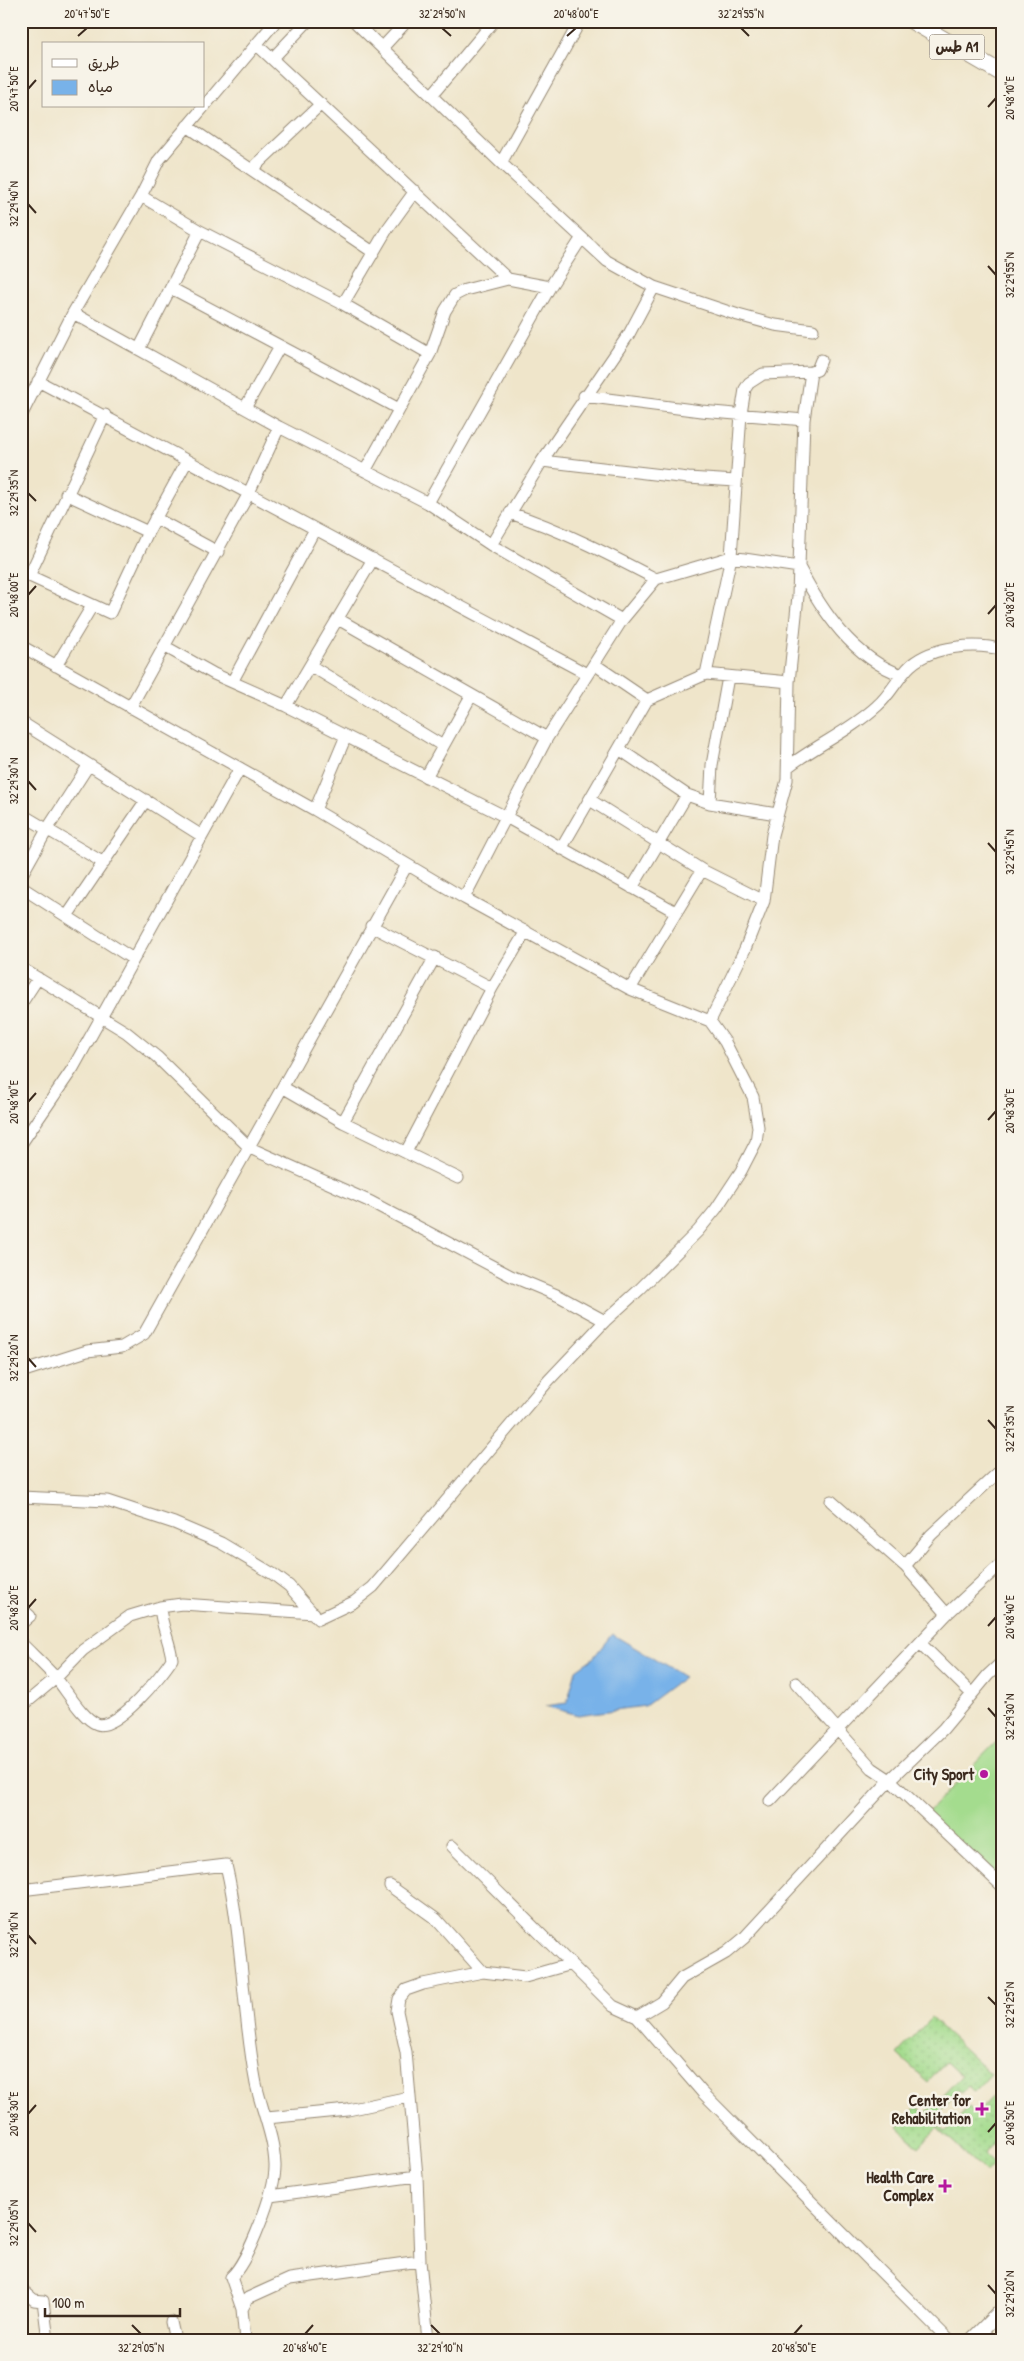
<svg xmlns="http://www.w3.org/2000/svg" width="1024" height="2361" viewBox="0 0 1024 2361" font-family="'Patrick Hand','Playpen Sans Arabic',sans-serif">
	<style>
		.garden { fill: url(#garden-dots); stroke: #708356 }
		.pitch { fill: #a4dc8e; stroke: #708356 }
		.water { fill: #78b2e9; stroke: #5a6e84 }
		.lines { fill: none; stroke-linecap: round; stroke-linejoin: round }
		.minor-casing { stroke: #958874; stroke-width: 13 }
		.major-casing { stroke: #958874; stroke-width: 16 }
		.highway-casing { stroke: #958874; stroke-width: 18 }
		.minor { stroke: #fff; stroke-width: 11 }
		.major { stroke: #fff; stroke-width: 14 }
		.highway { stroke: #fff; stroke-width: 16 }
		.ticks { fill: none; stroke: #3b2a1e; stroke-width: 2 }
		.poi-dot { fill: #b5179e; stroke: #f7f3e8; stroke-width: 2 }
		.labels { text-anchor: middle; stroke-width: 5; stroke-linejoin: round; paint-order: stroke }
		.shield { fill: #f7f3e8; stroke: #73665b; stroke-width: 1 }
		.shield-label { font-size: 15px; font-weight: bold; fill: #3b2a1e }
		.poi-label { font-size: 16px; font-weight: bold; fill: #3b2a1e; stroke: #f7f3e8; text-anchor: end }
		.neatline { fill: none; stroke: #3b2a1e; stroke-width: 2 }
		.ticks-label { font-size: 12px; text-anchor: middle; fill: #3b2a1e }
	</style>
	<defs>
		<pattern id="garden-dots" width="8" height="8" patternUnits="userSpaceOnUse" patternTransform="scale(1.25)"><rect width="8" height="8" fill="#a4dc8e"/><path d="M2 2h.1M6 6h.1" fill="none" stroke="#8ebd7a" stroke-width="1.8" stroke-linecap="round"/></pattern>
	</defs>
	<rect width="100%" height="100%" fill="#f7f3e8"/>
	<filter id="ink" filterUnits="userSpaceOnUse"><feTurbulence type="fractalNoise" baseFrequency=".02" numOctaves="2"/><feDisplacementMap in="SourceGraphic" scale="10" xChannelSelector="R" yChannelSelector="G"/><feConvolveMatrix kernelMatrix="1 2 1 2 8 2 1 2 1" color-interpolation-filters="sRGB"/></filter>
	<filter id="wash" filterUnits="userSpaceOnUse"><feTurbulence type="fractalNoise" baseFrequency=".0096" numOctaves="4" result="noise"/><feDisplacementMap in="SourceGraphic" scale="20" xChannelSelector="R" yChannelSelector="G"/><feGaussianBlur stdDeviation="1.12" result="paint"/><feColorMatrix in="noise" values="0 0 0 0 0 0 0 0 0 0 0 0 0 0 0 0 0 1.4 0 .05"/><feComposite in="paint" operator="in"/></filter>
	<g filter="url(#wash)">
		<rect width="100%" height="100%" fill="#efe5ca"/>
		<!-- garden -->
		<path class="garden" d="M 931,2018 L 991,2074 L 974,2092 L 968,2086 L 962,2092 L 959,2090 L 932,2120 L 945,2132 L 968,2107 L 976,2114 L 1001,2088 L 1003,2090 L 1003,2133 L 984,2154 L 994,2164 L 986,2173 L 937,2128 L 919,2147 L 898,2127 L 916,2106 L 925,2114 L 961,2076 L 946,2062 L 928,2082 L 897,2054 Z"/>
		<!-- pitch -->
		<path class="pitch" d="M 1003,1735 L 1003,1887 L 927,1813 Z"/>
		<!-- water -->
		<path class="water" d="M 612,1634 L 684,1677 L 645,1706 L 578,1715 L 545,1706 L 567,1703 L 576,1670 L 593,1658 Z"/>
	</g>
	<g filter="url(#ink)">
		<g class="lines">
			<!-- minor casing -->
			<g class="minor-casing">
				<path id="minor" d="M 354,21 L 501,163 L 607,261 L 654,287 L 738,315 L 775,325 L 813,330
					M 257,45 L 508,279
					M 382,48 L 407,21
					M 272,59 L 308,21
					M 432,95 L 494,21
					M 187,126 L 373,252
					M 501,163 L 580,21
					M 252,169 L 321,104
					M 141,196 L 200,231 L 343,304 L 430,354
					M 171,288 L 399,409
					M 343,304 L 386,231 L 415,191
					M 73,313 L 279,427 L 428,503 L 491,545 L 622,620
					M 139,349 L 200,231
					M 38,381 L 587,674
					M 584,396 L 701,411 L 804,420
					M 245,408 L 280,346
					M 21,416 L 73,313 L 141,196 L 159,160 L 276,21
					M 542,461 L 688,478 L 736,481
					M 365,471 L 430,354 L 445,311 L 455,295 L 465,290 L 508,279 L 550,287
					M 66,494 L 148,532
					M 428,503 L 550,287 L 581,239
					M 510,513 C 562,530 608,554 656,579
					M 155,518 L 218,552
					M 491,545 L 542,461 L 629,334 L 654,287
					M 21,572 L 110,613 L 148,532 L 187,461
					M 29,576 L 105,415
					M 338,619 L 547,738
					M 21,646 L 315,810 L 464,898 L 630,989 L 710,1021 L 725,1042 L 753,1097 L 758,1127 L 756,1142 L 741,1171 L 716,1209 L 698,1231 L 639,1290 L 605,1321 L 549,1380 L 373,1587 L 354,1602 L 318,1619 L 289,1586 L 273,1574 L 221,1543 L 174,1523 L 107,1501 L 21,1497
					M 164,646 L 214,674 L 286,706 L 506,817 L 676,912
					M 594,664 L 647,700 L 706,674
					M 56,666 L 92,606
					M 311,666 L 443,746
					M 232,682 L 315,529
					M 789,682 L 706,674 L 731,557 L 741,414 L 745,389 L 749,383 L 763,374 L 811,372 L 817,370 L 821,360
					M 286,706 L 373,559
					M 130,708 L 248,495 L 279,427
					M 21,722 L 202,836
					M 619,749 L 687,795 L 710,803 L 777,814
					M 789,766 C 817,745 851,730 877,706 C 891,694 898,677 911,665 C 933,646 976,642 1003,650
					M 426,777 L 471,696
					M 590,800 L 702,870 L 764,901
					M 710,803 L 712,765 L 728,677
					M 315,810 L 346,736
					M 21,814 L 104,863
					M 561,849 L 647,700
					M 21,876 L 48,828 L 88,766
					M 21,887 L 133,959
					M 632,888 L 687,795
					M 464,898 L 547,738 L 622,620 L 656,579 L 731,557 L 799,567 C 822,611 853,658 902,675
					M 67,916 L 146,800
					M 371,926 L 492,988
					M 21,968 L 126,1032 L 157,1057 L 250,1148 L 371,1202 L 511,1276 L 559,1296 L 605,1321
					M 630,989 L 702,870
					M 21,1004 L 38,978
					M 710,1021 L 745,949 L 764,901 L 772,835 L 787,780 L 789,682 L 798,596 L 804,420 L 811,372
					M 284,1088 L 343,1122 L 458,1178
					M 343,1122 L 435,957
					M 21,1144 L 73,1068 L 240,768
					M 406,1152 L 492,988 L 526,931
					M 21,1372 L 87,1351 L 122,1347 L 144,1334 L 407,865
					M 831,1501 L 905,1566 L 947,1614
					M 905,1566 L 931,1535 L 1003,1468
					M 21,1608 L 30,1616 L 21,1624
					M 21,1643 C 33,1655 45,1666 56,1678 C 67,1691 82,1718 97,1724 C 116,1732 162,1675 172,1659 C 170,1641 161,1626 160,1607
					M 921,1644 L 972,1694
					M 796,1683 L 872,1768 L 890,1780 L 943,1729 L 988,1675 L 1003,1661
					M 21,1707 L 56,1678 L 83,1650 L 130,1616 L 160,1607 L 182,1604 L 314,1613
					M 770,1801 L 947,1614 L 1003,1562
					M 452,1846 L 613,2006 L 637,2017 L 702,2092 L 949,2340
					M 390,1886 L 436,1919 L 483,1972
					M 21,1890 L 226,1865 C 243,1937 242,2012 256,2084 C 262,2111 274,2137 275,2165 C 276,2189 248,2262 231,2277 L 242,2309 L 245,2340
					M 637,2017 L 662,2002 L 682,1978 L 726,1953 L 744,1938 L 890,1780 L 1003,1887
					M 267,2118 L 348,2110 L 409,2097
					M 270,2196 L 417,2176
					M 21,2289 L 34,2300 L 43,2301 L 48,2340
					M 242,2309 L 248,2298 L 290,2279 L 420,2261
					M 171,2322 L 175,2340
					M 428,2340 L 420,2261 L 417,2176 L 406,2052 L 397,2011 L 399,1999 L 406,1990 L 423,1984 L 483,1972 L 525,1977 L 571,1964"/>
			</g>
			<!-- major casing -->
			<g class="major-casing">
				<path id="major" d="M 972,2340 L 1003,2309"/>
			</g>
			<!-- highway casing -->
			<g class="highway-casing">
				<path id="highway" d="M 912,21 L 1003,74"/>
			</g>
			<!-- minor -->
			<use href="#minor" class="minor"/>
			<!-- major -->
			<use href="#major" class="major"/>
			<!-- highway -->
			<use href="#highway" class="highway"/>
		</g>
	</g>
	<!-- ticks -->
	<path class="ticks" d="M 442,28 L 451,36M 741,28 L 749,36M 78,36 L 87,28M 567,36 L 576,28M 28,89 L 36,80M 988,107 L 996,98M 28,204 L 36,213M 988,266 L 996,275M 28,493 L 36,501M 28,595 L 36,586M 988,614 L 996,605M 28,781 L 36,790M 988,843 L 996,852M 28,1102 L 36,1093M 988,1120 L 996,1111M 28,1358 L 36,1367M 988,1420 L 996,1429M 28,1608 L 36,1599M 988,1626 L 996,1617M 988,1708 L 996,1717M 28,1935 L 36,1944M 988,1997 L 996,2005M 28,2114 L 36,2105M 988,2132 L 996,2123M 28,2223 L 36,2232M 988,2285 L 996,2294M 132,2325 L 141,2334M 431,2325 L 440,2334M 305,2334 L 313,2325M 794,2334 L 802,2325"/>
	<!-- markers -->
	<g class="poi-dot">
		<circle cx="984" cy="1774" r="5"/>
		<path d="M979.5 2101.5h5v5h5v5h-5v5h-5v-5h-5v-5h5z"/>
		<path d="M942.5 2178.5h5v5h5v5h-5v5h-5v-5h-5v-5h5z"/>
	</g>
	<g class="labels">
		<!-- shield labels -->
		<rect class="shield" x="929.5" y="34.5" width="55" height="25" rx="4"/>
		<g class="shield-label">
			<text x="957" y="52">طس A1</text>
		</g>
		<!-- poi labels -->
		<g class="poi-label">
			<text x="974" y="1780">City Sport</text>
			<text x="971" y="2106">Center for<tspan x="971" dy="18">Rehabilitation</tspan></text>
			<text x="934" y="2183">Health Care<tspan x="934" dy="18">Complex</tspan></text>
		</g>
	</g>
	<!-- margin -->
	<rect width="1024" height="2361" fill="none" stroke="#f7f3e8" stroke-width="55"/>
	<!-- legend -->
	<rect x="42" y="42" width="162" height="65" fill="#f7f3e8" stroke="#aca397"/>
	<rect x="52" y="59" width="25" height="8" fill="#ffffff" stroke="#aca397"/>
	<text x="88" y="68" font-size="15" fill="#3b2a1e">طريق</text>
	<rect x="52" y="80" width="25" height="15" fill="#78b2e9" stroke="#aca397"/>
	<text x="88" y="92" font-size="15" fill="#3b2a1e">مياه</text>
	<!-- scale -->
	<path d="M45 2308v8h135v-8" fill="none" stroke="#3b2a1e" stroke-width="2.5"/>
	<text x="52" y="2308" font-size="15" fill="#3b2a1e" stroke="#f7f3e8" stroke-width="4" paint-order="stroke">100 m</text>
	<rect x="28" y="28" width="968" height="2306" class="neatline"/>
	<g class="ticks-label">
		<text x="87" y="18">20°47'50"E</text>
		<text x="442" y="18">32°29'50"N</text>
		<text x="576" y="18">20°48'00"E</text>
		<text x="741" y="18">32°29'55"N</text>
		<text transform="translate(14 89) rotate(-90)" y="4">20°47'50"E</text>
		<text transform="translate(1010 98) rotate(-90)" y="4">20°48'10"E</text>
		<text transform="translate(14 204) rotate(-90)" y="4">32°29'40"N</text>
		<text transform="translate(1010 275) rotate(-90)" y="4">32°29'55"N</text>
		<text transform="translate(14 493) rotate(-90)" y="4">32°29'35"N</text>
		<text transform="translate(14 595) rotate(-90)" y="4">20°48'00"E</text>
		<text transform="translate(1010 605) rotate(-90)" y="4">20°48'20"E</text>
		<text transform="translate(14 781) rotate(-90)" y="4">32°29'30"N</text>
		<text transform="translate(1010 852) rotate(-90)" y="4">32°29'45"N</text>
		<text transform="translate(14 1102) rotate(-90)" y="4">20°48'10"E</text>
		<text transform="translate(1010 1111) rotate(-90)" y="4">20°48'30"E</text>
		<text transform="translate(14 1358) rotate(-90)" y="4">32°29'20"N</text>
		<text transform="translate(1010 1429) rotate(-90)" y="4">32°29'35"N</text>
		<text transform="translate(14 1608) rotate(-90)" y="4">20°48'20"E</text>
		<text transform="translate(1010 1617) rotate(-90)" y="4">20°48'40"E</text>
		<text transform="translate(1010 1717) rotate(-90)" y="4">32°29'30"N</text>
		<text transform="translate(14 1935) rotate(-90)" y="4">32°29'10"N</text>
		<text transform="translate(1010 2005) rotate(-90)" y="4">32°29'25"N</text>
		<text transform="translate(14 2114) rotate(-90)" y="4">20°48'30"E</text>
		<text transform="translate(1010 2123) rotate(-90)" y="4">20°48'50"E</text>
		<text transform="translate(14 2223) rotate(-90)" y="4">32°29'05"N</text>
		<text transform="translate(1010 2294) rotate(-90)" y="4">32°29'20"N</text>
		<text x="141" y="2352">32°29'05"N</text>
		<text x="305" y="2352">20°48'40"E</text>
		<text x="440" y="2352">32°29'10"N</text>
		<text x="794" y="2352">20°48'50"E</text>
	</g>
</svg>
